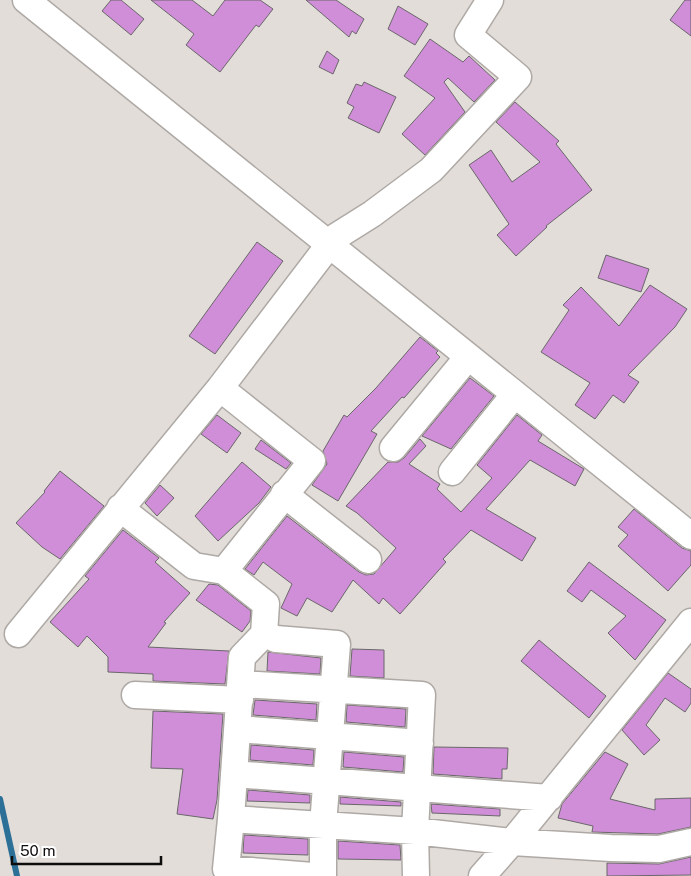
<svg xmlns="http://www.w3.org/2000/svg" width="691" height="876" viewBox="0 0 691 876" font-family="'Public Sans',sans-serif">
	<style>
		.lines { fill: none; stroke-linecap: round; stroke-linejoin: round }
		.stream { stroke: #2c7097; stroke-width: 6 }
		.building { fill: #cf8ed7; stroke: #6b676b }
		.minor-casing { stroke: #aea9a5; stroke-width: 29 }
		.minor { stroke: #fff; stroke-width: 26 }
	</style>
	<rect width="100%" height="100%" fill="#e2ddd9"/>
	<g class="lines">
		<!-- stream -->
		<path class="stream" d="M 0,799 L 17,876"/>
	</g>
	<!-- building -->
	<path class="building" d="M 111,0 L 121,0 L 144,19 L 131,35 L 102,11 Z
		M 151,0 L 192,0 L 213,16 L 225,0 L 260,0 L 273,9 L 259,27 L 256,25 L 220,72 L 186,45 L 194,34 Z
		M 306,0 L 336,0 L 364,19 L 356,34 L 352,31 L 349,37 Z
		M 685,0 L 691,0 L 691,36 L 670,20 Z
		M 398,6 L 428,24 L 415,45 L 388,29 Z
		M 430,39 L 463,62 L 469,56 L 495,80 L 474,102 L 448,78 L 444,82 L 465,112 L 425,155 L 402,134 L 435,98 L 404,76 Z
		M 327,51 L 339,60 L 333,74 L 319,67 Z
		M 364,82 L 396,97 L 379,133 L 348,118 L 354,107 L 347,103 L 356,84 L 362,86 Z
		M 515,102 L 559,141 L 556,144 L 592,190 L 546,226 L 547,227 L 516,256 L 497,235 L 509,224 L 469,165 L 491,150 L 512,182 L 540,162 L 496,122 Z
		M 257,242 L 283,261 L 215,354 L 189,336 Z
		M 606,255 L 649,269 L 641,292 L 598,278 Z
		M 650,285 L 687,309 L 675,327 L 628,375 L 639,382 L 624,403 L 613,395 L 595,419 L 575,405 L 590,383 L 541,352 L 569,310 L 563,305 L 581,287 L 619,326 Z
		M 420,337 L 438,351 L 436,353 L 440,357 L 404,398 L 402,397 L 371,431 L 377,434 L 338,501 L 312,485 L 327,464 L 323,451 L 344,415 L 347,417 L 376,388 Z
		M 470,378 L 494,396 L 451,449 L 422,436 Z
		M 217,415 L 241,433 L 227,453 L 201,434 Z
		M 517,415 L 542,435 L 538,441 L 584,469 L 575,486 L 530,460 L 486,509 L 536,538 L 522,561 L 471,530 L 443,559 L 446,562 L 400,614 L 383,598 L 379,604 L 353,580 L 332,612 L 307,598 L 297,616 L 281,608 L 292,584 L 263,562 L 254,575 L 245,569 L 287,516 L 359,572 L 366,575 L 374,574 L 396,548 L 357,513 L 346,506 L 388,462 L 398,462 L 404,458 L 420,439 L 426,446 L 409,464 L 440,484 L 437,489 L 461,512 L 492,478 L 477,465 Z
		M 261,440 L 291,463 L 286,469 L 255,449 Z
		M 242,462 L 271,487 L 259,503 L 218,541 L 195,516 Z
		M 60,471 L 104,506 L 60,559 L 42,547 L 16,523 L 45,492 L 44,491 Z
		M 160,485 L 174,498 L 157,516 L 145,503 Z
		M 634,509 L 682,548 L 691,551 L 691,565 L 668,591 L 618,546 L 628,535 L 618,527 Z
		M 123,530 L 159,558 L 155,562 L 190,593 L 164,622 L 166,623 L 148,647 L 229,651 L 225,684 L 153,681 L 153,674 L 108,672 L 108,657 L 87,636 L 78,647 L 50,622 L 89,579 L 85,576 Z
		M 589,562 L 666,620 L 635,660 L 608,633 L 626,616 L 591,590 L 582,602 L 567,591 Z
		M 209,584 L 218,585 L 251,611 L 250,621 L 242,632 L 196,600 Z
		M 539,640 L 606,696 L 589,718 L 521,661 Z
		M 352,649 L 384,650 L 384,678 L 350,676 Z
		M 268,652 L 321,658 L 320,674 L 267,671 Z
		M 668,673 L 691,689 L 691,703 L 685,712 L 665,698 L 646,725 L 660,740 L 644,755 L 622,730 Z
		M 255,700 L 317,704 L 316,720 L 253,715 Z
		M 347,705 L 406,709 L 405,727 L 346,722 Z
		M 153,711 L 223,714 L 217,800 L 213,819 L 177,814 L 183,769 L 151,768 Z
		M 251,745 L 314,750 L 313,765 L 250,760 Z
		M 434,747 L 508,748 L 507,769 L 502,769 L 502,779 L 433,774 Z
		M 344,752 L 404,757 L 403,772 L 343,767 Z
		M 605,752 L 628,764 L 610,799 L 655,810 L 655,799 L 691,798 L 691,827 L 658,834 L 592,832 L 593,826 L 558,818 L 562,804 Z
		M 248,790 L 310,795 L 310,803 L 247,801 Z
		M 340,797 L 401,802 L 401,806 L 340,804 Z
		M 431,804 L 500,809 L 500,816 L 432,813 Z
		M 244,835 L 308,839 L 308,855 L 243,853 Z
		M 338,841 L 400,845 L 401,860 L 338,859 Z
		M 691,857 L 691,875 L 607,876 L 607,863 L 659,864 Z"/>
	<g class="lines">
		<!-- minor casing -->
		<g class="minor-casing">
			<path id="minor" d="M 26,0 L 691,536
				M 220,388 L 312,461 L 224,571
				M 393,448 L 468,357
				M 452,472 L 515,394
				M 284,494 L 368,560
				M 120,508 L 194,566 L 224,571 L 266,604 L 264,634 L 242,657 L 231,819 L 415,831 L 512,842 L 611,848 L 659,849 L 691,842
				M 18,634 L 220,388 L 329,245 L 337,236 L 372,214 L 431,170 L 518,77 L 468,35 L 490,0
				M 264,634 L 276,639 L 337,644 L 323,825 L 323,876
				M 241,684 L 422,695 L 415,831 L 416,876
				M 135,695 L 240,700
				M 238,729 L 420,743
				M 234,774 L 549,798
				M 231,819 L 226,869 L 313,876
				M 482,876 L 512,842 L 691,622"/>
		</g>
		<!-- minor -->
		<use href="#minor" class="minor"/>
	</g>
	<!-- scale -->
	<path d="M12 856v8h149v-8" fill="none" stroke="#0f0d0c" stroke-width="2.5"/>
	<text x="20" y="856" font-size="15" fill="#0f0d0c" stroke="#ffffff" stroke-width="4" paint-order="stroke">50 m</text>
</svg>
